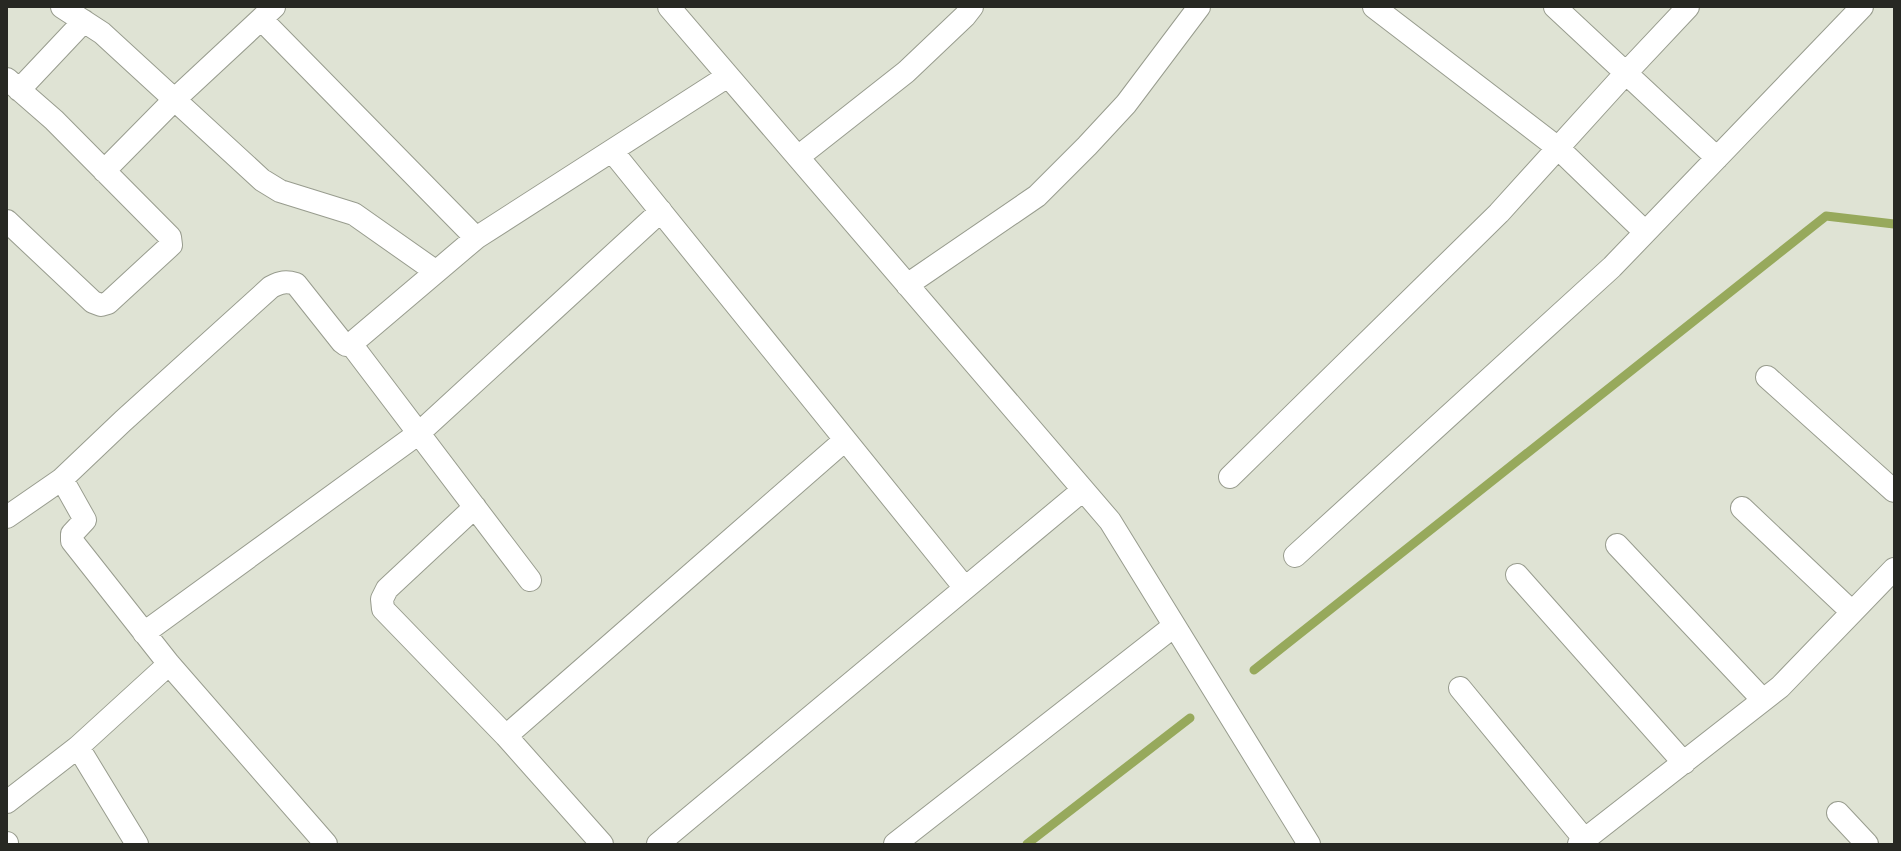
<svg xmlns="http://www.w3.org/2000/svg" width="1901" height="851" viewBox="0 0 1901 851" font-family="Commissioner,sans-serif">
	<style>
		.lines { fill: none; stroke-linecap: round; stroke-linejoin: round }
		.stream { stroke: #97a95c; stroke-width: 9 }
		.minor-casing { stroke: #989c8e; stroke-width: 24 }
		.minor { stroke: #fff; stroke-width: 22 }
	</style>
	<rect width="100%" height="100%" fill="#dfe3d4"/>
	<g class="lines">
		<!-- stream -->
		<path class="stream" d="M 1254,670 L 1826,216 L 1894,224
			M 1027,844 L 1190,718"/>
		<!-- minor casing -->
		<g class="minor-casing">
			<path id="minor" d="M 62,7 L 102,33 L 262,180 L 280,191 L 354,214 L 435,271
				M 669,7 L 1110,521 L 1309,844
				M 1374,7 L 1558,148 L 1645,232
				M 1555,7 L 1717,158
				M 261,19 L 476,238
				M 7,79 L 54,120 L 170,237 L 171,245 L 108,303 L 101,305 L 93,302 L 7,221
				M 19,90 L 84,21
				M 612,151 L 965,588
				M 798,157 L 906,72 L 965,16 L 972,7
				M 104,171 L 174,100 L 274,7
				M 907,285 L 1037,196 L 1087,146 L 1126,104 L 1199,7
				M 351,344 L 530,580
				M 1767,377 L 1894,491
				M 1230,477 L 1499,213 L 1625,74 L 1688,7
				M 62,479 L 85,520 L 72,534 L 72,541 L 169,664 L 326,844
				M 475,507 L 387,589 L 382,599 L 383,609 L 506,736 L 602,844
				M 1742,508 L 1852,612
				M 7,517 L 62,479 L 123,421 L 271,287 C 281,282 286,281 296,284 L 342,342 L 346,345 L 351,344 L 476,238 L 728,76
				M 1617,545 L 1763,700
				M 1295,556 L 1612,267 L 1862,7
				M 1517,575 L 1684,763
				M 144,633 L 419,433 L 661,211
				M 1460,688 L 1585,840
				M 506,736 L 845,440
				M 78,747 L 137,844
				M 7,802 L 78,747 L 169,664
				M 1838,813 L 1867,844
				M 7,843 L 7,844
				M 658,844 L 1083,490
				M 895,844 L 1174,626
				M 1579,844 L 1780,687 L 1894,569"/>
		</g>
		<!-- minor -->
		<use href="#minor" class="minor"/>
	</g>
	<!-- border -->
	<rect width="1901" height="851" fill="none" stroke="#272823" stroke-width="16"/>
</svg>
